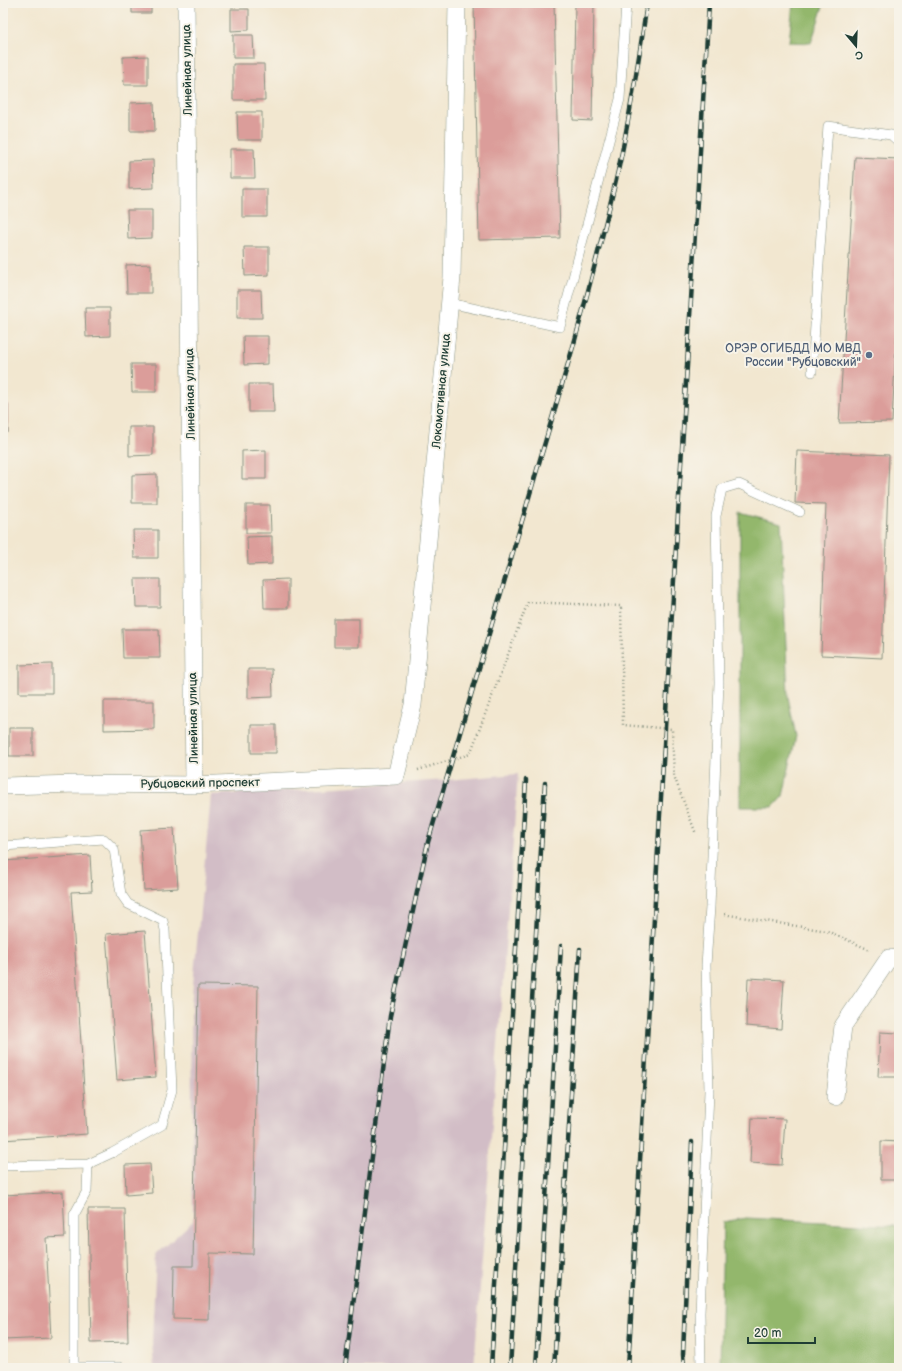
<svg xmlns="http://www.w3.org/2000/svg" width="902" height="1371" viewBox="0 0 902 1371" font-family="'Balsamiq Sans',sans-serif">
	<style>
		.industrial { fill: #d2bdc6 }
		.forest { fill: #93b76c; stroke: #597a50 }
		.building { fill: #db9d9a }
		.lines { fill: none; stroke-linecap: round; stroke-linejoin: round }
		.lane-casing { stroke: #889282; stroke-width: 10 }
		.street-casing { stroke: #889282; stroke-width: 18 }
		.path { stroke: #889282; stroke-width: 2.5; stroke-dasharray: 1 3; stroke-linecap: butt }
		.lane { stroke: #fff; stroke-width: 9 }
		.street { stroke: #fff; stroke-width: 17 }
		.rail-casing { stroke: #1f3d34; stroke-width: 4.5 }
		.rail { stroke: #f7f3e8; stroke-width: 3; stroke-dasharray: 9; stroke-linecap: butt }
		.service-dot { fill: #5c6f8a; stroke: #f7f3e8; stroke-width: 1.5 }
		.labels { text-anchor: middle; stroke-width: 4; stroke-linejoin: round; paint-order: stroke }
		.street-label { font-size: 12px; fill: #1f3d34; stroke: #f7f3e8 }
		.service-label { font-size: 12px; fill: #4e5e75; stroke: #f7f3e8; text-anchor: end }
	</style>
	<rect width="100%" height="100%" fill="#f7f3e8"/>
	<filter id="ink" filterUnits="userSpaceOnUse"><feTurbulence type="fractalNoise" baseFrequency=".025" numOctaves="2"/><feDisplacementMap in="SourceGraphic" scale="8" xChannelSelector="R" yChannelSelector="G"/><feConvolveMatrix kernelMatrix="1 2 1 2 8 2 1 2 1" color-interpolation-filters="sRGB"/></filter>
	<filter id="wash" filterUnits="userSpaceOnUse"><feTurbulence type="fractalNoise" baseFrequency=".012" numOctaves="4" result="noise"/><feDisplacementMap in="SourceGraphic" scale="16" xChannelSelector="R" yChannelSelector="G"/><feGaussianBlur stdDeviation="0.9" result="paint"/><feColorMatrix in="noise" values="0 0 0 0 0 0 0 0 0 0 0 0 0 0 0 0 0 1.4 0 .05"/><feComposite in="paint" operator="in"/></filter>
	<g filter="url(#wash)">
		<rect width="100%" height="100%" fill="#f2e7d0"/>
		<!-- industrial -->
		<path class="industrial" d="M 518,774 L 474,1368 L 154,1368 L 152,1342 L 156,1255 L 193,1221 L 191,1006 L 211,795 L 447,780 Z"/>
		<!-- forest -->
		<path class="forest" d="M 793,3 L 824,3 L 811,43 L 789,42 Z
			M 740,512 L 781,523 L 788,697 L 796,736 L 783,796 L 773,807 L 740,807 Z
			M 746,1218 L 899,1226 L 899,1368 L 720,1368 L 723,1222 Z"/>
		<g id="blocks">
			<!-- building -->
			<path class="building" d="M 132,3 L 151,3 L 151,13 L 132,13 Z
				M 474,3 L 554,3 L 560,238 L 479,240 Z
				M 575,3 L 594,3 L 592,121 L 573,120 Z
				M 231,9 L 249,9 L 249,30 L 231,31 Z
				M 233,35 L 253,35 L 254,58 L 233,58 Z
				M 148,56 L 148,85 L 124,85 L 123,57 Z
				M 233,64 L 264,64 L 265,100 L 233,100 Z
				M 154,102 L 155,131 L 130,131 L 130,103 Z
				M 237,112 L 262,112 L 262,140 L 238,140 Z
				M 230,149 L 254,149 L 255,178 L 230,178 Z
				M 855,157 L 899,159 L 899,288 L 892,422 L 839,423 Z
				M 153,160 L 154,188 L 129,189 L 129,161 Z
				M 242,189 L 267,189 L 267,217 L 242,217 Z
				M 127,210 L 152,210 L 152,238 L 128,239 Z
				M 244,247 L 269,247 L 269,275 L 245,276 Z
				M 151,264 L 151,293 L 127,293 L 126,265 Z
				M 237,290 L 261,290 L 262,318 L 237,318 Z
				M 85,308 L 110,308 L 110,336 L 86,337 Z
				M 243,336 L 268,336 L 268,364 L 244,365 Z
				M 131,364 L 156,364 L 156,392 L 132,392 Z
				M 249,384 L 273,384 L 274,412 L 249,412 Z
				M 3,404 L 8,404 L 8,432 L 3,432 Z
				M 129,427 L 153,427 L 153,455 L 129,456 Z
				M 266,450 L 266,479 L 242,479 L 242,451 Z
				M 797,451 L 889,455 L 882,658 L 821,655 L 826,504 L 795,503 Z
				M 157,474 L 157,503 L 132,503 L 132,475 Z
				M 246,505 L 270,505 L 271,533 L 246,533 Z
				M 133,530 L 158,530 L 158,558 L 134,558 Z
				M 272,536 L 272,564 L 248,565 L 247,537 Z
				M 135,579 L 160,579 L 160,607 L 136,607 Z
				M 288,579 L 288,608 L 264,608 L 263,580 Z
				M 334,619 L 359,619 L 359,647 L 334,647 Z
				M 122,629 L 159,629 L 160,658 L 123,658 Z
				M 52,664 L 52,693 L 19,693 L 19,665 Z
				M 248,669 L 272,669 L 273,697 L 248,698 Z
				M 104,701 L 154,701 L 154,729 L 104,730 Z
				M 251,725 L 276,725 L 276,753 L 251,753 Z
				M 9,728 L 33,728 L 33,756 L 9,756 Z
				M 174,828 L 178,888 L 144,890 L 140,830 Z
				M 90,855 L 92,891 L 71,892 L 87,1134 L 3,1140 L 3,861 Z
				M 145,931 L 156,1077 L 117,1080 L 106,934 Z
				M 748,978 L 784,980 L 781,1029 L 746,1026 Z
				M 198,985 L 258,986 L 253,1254 L 210,1253 L 209,1320 L 173,1319 L 174,1266 L 193,1266 Z
				M 880,1032 L 899,1033 L 899,1077 L 878,1077 Z
				M 752,1118 L 785,1119 L 782,1165 L 750,1163 Z
				M 881,1141 L 899,1142 L 899,1180 L 881,1180 Z
				M 150,1164 L 152,1193 L 126,1195 L 125,1165 Z
				M 63,1192 L 65,1237 L 46,1238 L 51,1338 L 3,1340 L 3,1195 Z
				M 88,1209 L 125,1209 L 128,1342 L 91,1343 Z"/>
		</g>
	</g>
	<g filter="url(#ink)">
		<use href="#blocks" fill-opacity="0" stroke="#889282" stroke-width="1"/>
		<g class="lines">
			<!-- lane casing -->
			<g class="lane-casing">
				<path id="lane" d="M 449,303 L 560,327 L 620,99 L 626,3
					M 812,372 L 828,126 L 891,135 L 899,142
					M 3,846 L 104,839 L 114,849 L 121,894 L 128,904 L 163,921 L 165,930 L 172,1090 L 162,1125 L 112,1153 L 88,1164 L 3,1166
					M 74,1367 L 74,1215 L 87,1191 L 88,1164
					M 69,1368 L 74,1367 L 120,1367
					M 701,1368 L 700,1313 L 709,1091 L 706,965 L 710,907 L 719,683 L 716,516 L 722,489 L 739,484 L 800,512"/>
			</g>
			<!-- street casing -->
			<g class="street-casing">
				<path id="street" d="M 186,3 L 194,785
					M 3,786 L 78,784 L 194,785 L 396,776 L 413,705 L 452,277 L 457,3
					M 835,1097 L 843,1026 L 889,958 L 899,959"/>
			</g>
			<!-- path -->
			<path class="path" d="M 418,770 L 470,754 L 528,602 L 621,606 L 623,725 L 672,729 L 674,776 L 696,834
				M 725,914 L 729,915 L 827,931 L 870,950"/>
			<!-- lane -->
			<use href="#lane" class="lane"/>
			<!-- street -->
			<use href="#street" class="street"/>
			<!-- rail casing -->
			<g class="rail-casing">
				<path id="rail" d="M 345,1368 L 390,1016 L 428,842 L 575,340 C 590,284 605,228 618,171 C 630,116 639,59 647,3
					M 491,1368 L 526,780
					M 510,1368 L 545,783
					M 536,1368 L 561,946
					M 554,1368 L 580,949
					M 628,1368 L 665,728 L 709,3
					M 684,1368 L 683,1354 L 692,1142"/>
			</g>
			<!-- rail -->
			<use href="#rail" class="rail"/>
		</g>
	</g>
	<!-- markers -->
	<circle class="service-dot" cx="869" cy="355" r="4"/>
	<g class="labels">
		<!-- street labels -->
		<g class="street-label">
			<text transform="translate(187 70) rotate(-91)" y="4">Линейная улица</text>
			<text transform="translate(441 391) rotate(-85)" y="4">Локомотивная улица</text>
			<text transform="translate(190 394) rotate(-91)" y="4">Линейная улица</text>
			<text transform="translate(193 718) rotate(-91)" y="4">Линейная улица</text>
			<text transform="translate(200 783) rotate(-1)" y="4">Рубцовский проспект</text>
		</g>
		<!-- service labels -->
		<g class="service-label">
			<text x="861" y="352">ОРЭР ОГИБДД МО МВД<tspan x="861" dy="14">России "Рубцовский"</tspan></text>
		</g>
	</g>
	<!-- margin -->
	<rect width="902" height="1371" fill="none" stroke="#f7f3e8" stroke-width="16"/>
	<!-- north arrow -->
	<g transform="translate(856 46) rotate(161)" stroke="#f7f3e8" stroke-width="3" paint-order="stroke">
	<path d="M0-3L7 15L0 10L-7 15Z" fill="#1f3d34"/>
	<text y="-6" font-size="11" font-weight="bold" text-anchor="middle" fill="#1f3d34">С</text>
	</g>
	<!-- scale -->
	<path d="M748 1337v6h67v-6" fill="none" stroke="#1f3d34" stroke-width="2"/>
	<text x="754" y="1337" font-size="12" fill="#1f3d34" stroke="#f7f3e8" stroke-width="3" paint-order="stroke">20 m</text>
</svg>
